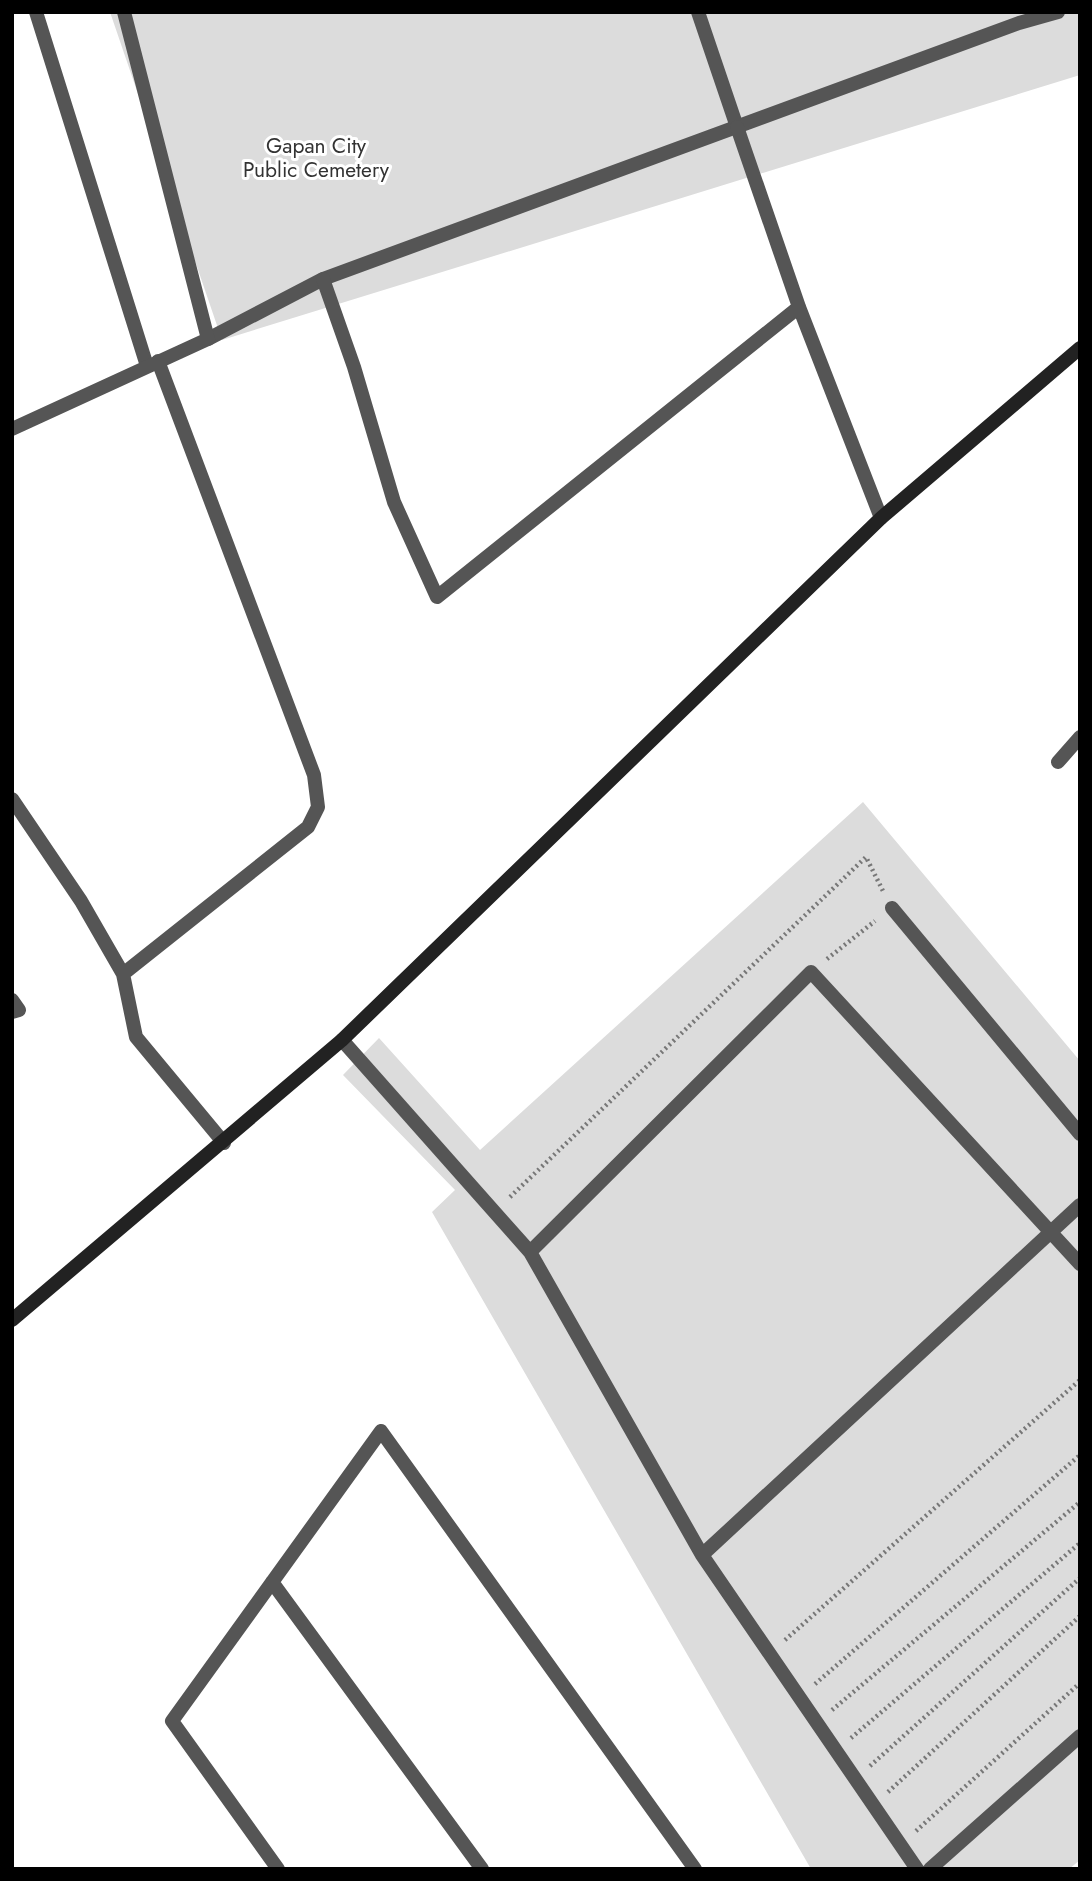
<svg xmlns="http://www.w3.org/2000/svg" width="1092" height="1881" viewBox="0 0 1092 1881" font-family="Jost,sans-serif">
	<style>
		.green { fill: #dcdcdc }
		.lines { fill: none; stroke-linecap: round; stroke-linejoin: round }
		.path { stroke: #777; stroke-width: 4.5; stroke-dasharray: 2 3.5; stroke-linecap: butt }
		.service { stroke: #555; stroke-width: 14 }
		.minor { stroke: #555; stroke-width: 14 }
		.secondary { stroke: #222; stroke-width: 14 }
		.labels { text-anchor: middle; stroke-width: 6; stroke-linejoin: round; paint-order: stroke }
		.park-label { font-size: 21px; fill: #333; stroke: #fff }
	</style>
	<rect width="100%" height="100%" fill="#fff"/>
	<!-- green -->
	<path class="green" d="M 110,12 L 1080,12 L 1080,75 L 222,340 Z
		M 863,802 L 1080,1061 L 1080,1860 L 1069,1869 L 811,1869 L 432,1212 L 455,1190 L 343,1075 L 379,1038 L 480,1150 Z"/>
	<g class="lines">
		<!-- path -->
		<path class="path" d="M 827,959 L 875,921
			M 510,1197 L 866,857 L 883,891
			M 785,1640 L 1080,1380
			M 815,1684 L 1080,1455
			M 832,1710 L 1080,1502
			M 851,1738 L 1080,1543
			M 870,1766 L 1080,1578
			M 888,1792 L 1080,1616
			M 916,1831 L 1080,1683"/>
		<!-- service -->
		<path class="service" d="M 36,12 L 147,366
			M 698,12 L 737,127
			M 208,339 L 323,279 L 1019,23 L 1058,12
			M 892,908 L 1080,1134"/>
		<!-- minor -->
		<path class="minor" d="M 737,127 L 799,307 L 881,518
			M 323,279 L 354,367 L 394,502 L 437,597 L 799,307
			M 12,429 L 208,339 L 124,12
			M 1058,762 L 1080,737
			M 12,799 L 81,901 L 123,974 L 136,1037 L 224,1143
			M 123,974 L 308,827 L 318,807 L 314,775 L 158,361
			M 12,1000 L 19,1010 L 12,1012
			M 342,1040 L 530,1252 L 702,1555 L 917,1869
			M 530,1252 L 811,972 L 1080,1264
			M 702,1555 L 1080,1205
			M 272,1582 L 482,1869
			M 278,1869 L 172,1721 L 381,1431 L 695,1869
			M 930,1869 L 1080,1736"/>
		<!-- secondary -->
		<path class="secondary" d="M 12,1320 L 342,1040 L 881,518 L 1080,348"/>
	</g>
	<g class="labels">
		<!-- park labels -->
		<g class="park-label">
			<text x="316" y="153">Gapan City<tspan x="316" dy="24">Public Cemetery</tspan></text>
		</g>
	</g>
	<!-- border -->
	<rect width="1092" height="1881" fill="none" stroke="#000000" stroke-width="28"/>
</svg>
